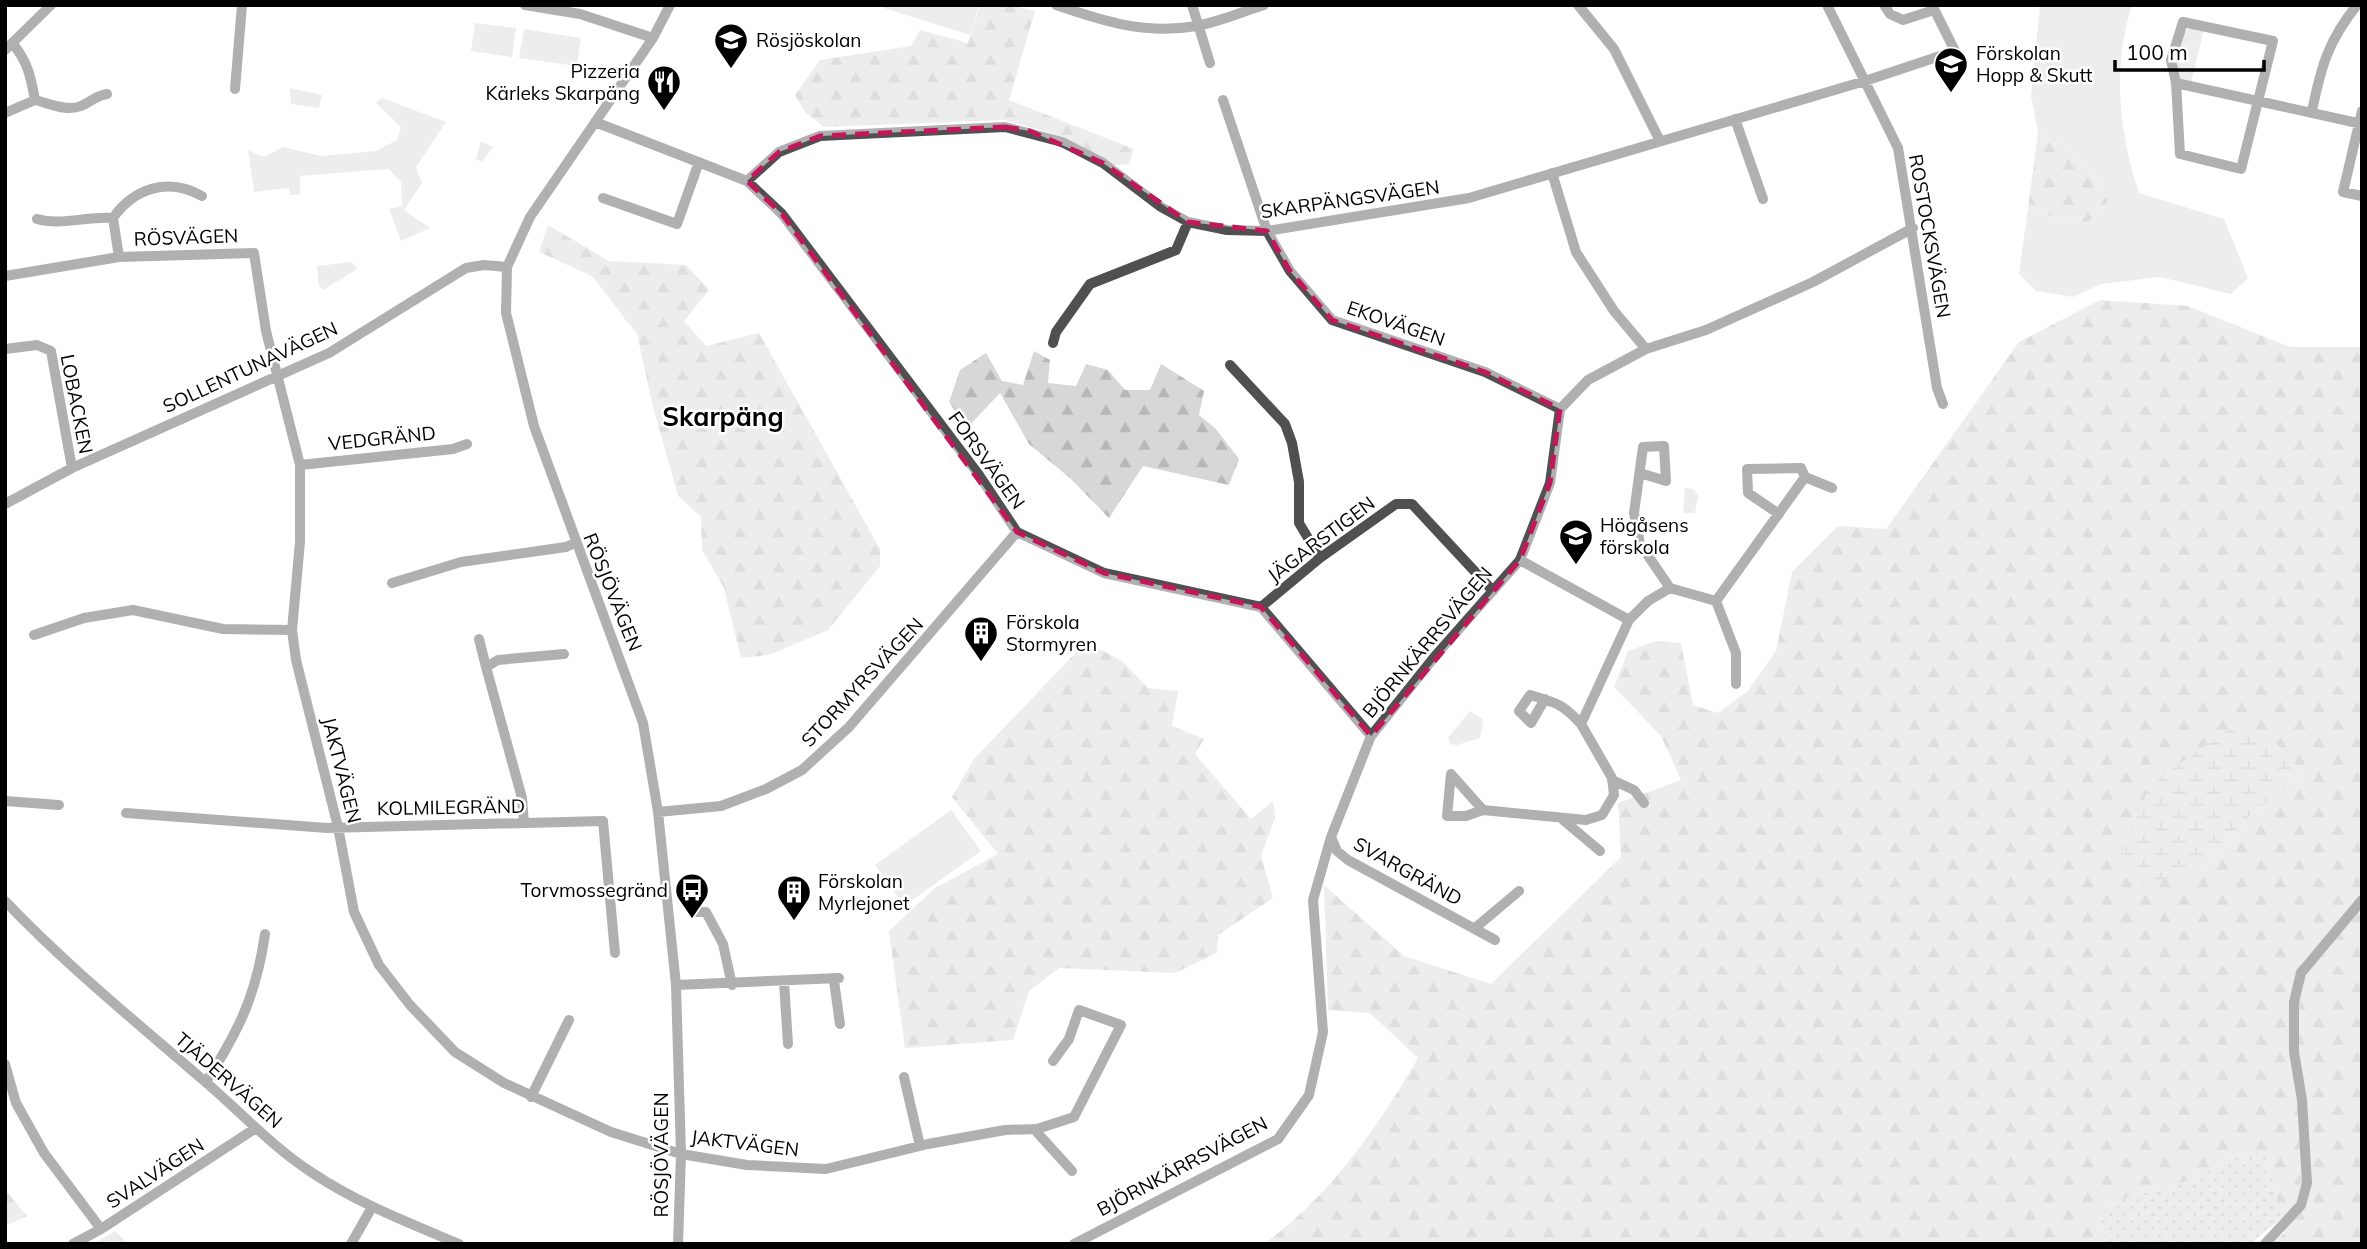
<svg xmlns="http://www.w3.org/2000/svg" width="2367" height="1249" viewBox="0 0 2367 1249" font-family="Mulish,sans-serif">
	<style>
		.grass { fill: url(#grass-dots) }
		.forest { fill: url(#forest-firs); fill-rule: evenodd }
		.wetland { fill: url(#wetland-marsh) }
		.park { fill: #d7d7d7 }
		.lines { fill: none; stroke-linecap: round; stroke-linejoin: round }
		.street { stroke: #505050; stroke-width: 10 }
		.marked { fill: none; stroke: #c2185b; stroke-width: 5; stroke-dasharray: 14 9; stroke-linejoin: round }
		.labels { text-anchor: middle; stroke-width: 5; stroke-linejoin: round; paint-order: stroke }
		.poi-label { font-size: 19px; fill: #000; stroke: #fff; text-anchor: start }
		.street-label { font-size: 19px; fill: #000; stroke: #fff }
		.district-label { font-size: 26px; font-weight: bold; fill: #000; stroke: #fff }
	</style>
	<defs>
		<pattern id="grass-dots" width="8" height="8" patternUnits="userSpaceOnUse" patternTransform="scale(1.75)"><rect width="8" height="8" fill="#d7d7d7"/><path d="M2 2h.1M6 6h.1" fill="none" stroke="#b7b7b7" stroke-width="1.8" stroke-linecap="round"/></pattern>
		<pattern id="forest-firs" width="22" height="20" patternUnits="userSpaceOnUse" patternTransform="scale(1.75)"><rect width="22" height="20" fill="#d7d7d7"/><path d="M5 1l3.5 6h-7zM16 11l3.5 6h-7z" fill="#b7b7b7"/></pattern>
		<pattern id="wetland-marsh" width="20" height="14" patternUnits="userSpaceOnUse" patternTransform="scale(1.75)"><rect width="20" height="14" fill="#d7d7d7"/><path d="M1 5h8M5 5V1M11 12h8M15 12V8" fill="none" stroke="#b7b7b7"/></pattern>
	</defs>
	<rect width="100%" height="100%" fill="#fff"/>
	<!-- grass -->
	<path class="grass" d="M 2251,1150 L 2268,1156 L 2282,1218 L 2250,1244 L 2107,1244 L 2097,1222 L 2117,1201 L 2187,1181 Z"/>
	<!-- forest -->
	<path class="forest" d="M 980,5 L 1009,5 L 1035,11 L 1009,100 L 1134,149 L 1129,164 L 1114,165 L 1051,133 L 1004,120 L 824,127 L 805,112 L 795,95 L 820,60 L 911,46 L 920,30 L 968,43 Z
		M 2038,132 L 2053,143 L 2063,144 L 2090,171 L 2108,199 C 2093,240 2058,218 2028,208 Z
		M 548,225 L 609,261 L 686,265 L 709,290 L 684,321 L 706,346 L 759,333 L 880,549 L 880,566 L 828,630 L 769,655 L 741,658 L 724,588 L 702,550 L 701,517 L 678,496 L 653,407 L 637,334 L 592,276 L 539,252 Z
		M 2100,300 L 2188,306 L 2290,347 L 2362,347 L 2362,1244 L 2273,1244 L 2285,1232 L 2268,1157 L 2251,1150 L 2187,1181 L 2117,1201 L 2097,1222 L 2107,1244 L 1264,1244 C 1329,1197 1378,1127 1418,1058 L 1370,1013 L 1328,1010 L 1324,885 L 1404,956 L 1491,984 L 1621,857 L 1618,803 L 1681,780 L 1661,736 L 1614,687 L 1628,651 L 1656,641 L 1681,643 L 1693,705 L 1718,713 L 1748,691 L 1776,651 L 1792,572 L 1838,526 L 1886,529 L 2019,342 ZM 2303,772 L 2244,821 L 2206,866 L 2119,857 Z
		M 1034,351 L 1050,360 L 1048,383 L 1076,386 L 1086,364 L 1108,370 L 1125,390 L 1150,390 L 1161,364 L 1204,391 L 1199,415 L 1215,428 L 1239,459 L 1229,485 L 1143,466 L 1109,518 L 1071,479 L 1029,444 L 1000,393 L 967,428 L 949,402 L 960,370 L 986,353 L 1002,381 L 1023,385 Z
		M 1086,642 L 1122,661 L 1148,688 L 1178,691 L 1172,726 L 1204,739 L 1195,754 L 1251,819 L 1273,801 L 1275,818 L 1261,856 L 1273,898 L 1218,935 L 1217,953 L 1175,973 L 1059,968 L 1029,991 L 1013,1040 L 905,1048 L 889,931 L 935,888 L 998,854 L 952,797 L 974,759 Z
		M 5,1190 L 27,1216 L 5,1226 Z
		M 115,1231 L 128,1244 L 93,1244 Z"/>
	<!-- wetland -->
	<path class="wetland" d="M 2228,730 L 2272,739 L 2303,772 L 2244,821 L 2206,866 L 2143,886 L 2137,884 L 2119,858 L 2147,793 L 2163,775 Z"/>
	<!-- park -->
	<path class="park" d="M 885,5 L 979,5 L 970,35 L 884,8 Z
		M 2040,5 L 2132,5 C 2112,68 2119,132 2139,193 L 2224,219 L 2248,278 L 2231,294 L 2160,277 L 2101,284 L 2073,297 L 2036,291 L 2019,274 L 2028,208 C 2058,218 2093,240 2108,199 L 2090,171 L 2063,144 L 2053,143 L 2038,132 L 2031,96 Z
		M 475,23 L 516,28 L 512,57 L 471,51 Z
		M 2190,28 L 2204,30 L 2191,83 L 2181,81 L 2176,66 L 2184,32 Z
		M 524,29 L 581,38 L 577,66 L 519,58 Z
		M 290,88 L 322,95 L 319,108 L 291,104 Z
		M 382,98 L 446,122 L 416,167 L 422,183 L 404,210 L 430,228 L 401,241 L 389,209 L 402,206 L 401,182 L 389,169 L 300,176 L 300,194 L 290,195 L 289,188 L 254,192 L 248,150 L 263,157 L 283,147 L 321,156 L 376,151 L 397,140 L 401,127 L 376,103 Z
		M 481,141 L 493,147 L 482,162 L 476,159 Z
		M 352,262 L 357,269 L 323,290 L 319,286 L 317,266 Z
		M 1685,488 L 1693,489 L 1698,496 L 1695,513 L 1683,513 Z
		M 1470,711 L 1483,720 L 1480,738 L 1457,745 L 1450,744 L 1448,738 Z
		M 951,810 L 981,851 L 904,906 L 875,865 Z"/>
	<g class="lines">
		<!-- street -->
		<path class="street" d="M 525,5 L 580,14 L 653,38
			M 670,5 L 653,38 L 530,217 L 507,267 L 506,313 L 534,426 L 643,723 L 658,812 L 676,985 L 681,1154 L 678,1244
			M 1056,5 C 1103,21 1145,35 1196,26 C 1219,22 1241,12 1264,5
			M 1192,5 L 1210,63
			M 1578,5 L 1614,49 L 1660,141
			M 1827,5 L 1898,148 L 1937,388 L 1943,404
			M 1884,5 L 1890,14 L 1903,20 L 1934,10
			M 2183,22 L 2273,41 L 2241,169 L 2180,154 L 2176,83 L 2171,60 Z
			M 13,44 C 28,62 31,78 35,100 C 48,103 67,112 81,106 C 91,102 95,96 107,94
			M 5,50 L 51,5
			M 2176,83 L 2362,124
			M 235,89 L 242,5
			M 1223,100 L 1267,231 L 1290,271 L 1332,320 L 1485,372 L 1560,409
			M 2312,111 C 2321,67 2328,41 2357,5
			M 2362,111 L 2343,192 L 2362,196
			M 5,113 L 35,100
			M 1735,119 L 1763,199
			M 595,122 L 747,181 L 782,214 L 979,475 L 1017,532 L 1104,573 L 1261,607 L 1371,736
			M 1552,173 L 1576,252 L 1614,311 L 1646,349
			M 747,181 L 779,152 L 820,136 L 1005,127 L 1062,142 L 1103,163 L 1161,207 L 1188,222 L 1227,230 L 1267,231 L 1469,198 L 1865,81 L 1955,51 L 1932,5
			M 603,198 L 677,224 L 699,162
			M 113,218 C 134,188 168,177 202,196
			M 37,219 C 61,226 87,216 113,218 L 119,257
			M 5,276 L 119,257 L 254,253 L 266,331 L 300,465 L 300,542 L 292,630 L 296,660 L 338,827 L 354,912 L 379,965 L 410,1005 L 455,1052 L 504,1083 L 611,1132 L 681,1154 L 747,1165 L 826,1169 L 928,1144 L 1005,1130 L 1037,1129 L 1074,1117 L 1121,1025 L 1079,1010 L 1069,1039 L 1053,1061
			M 1053,343 L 1056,332 L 1090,284 L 1176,250 L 1188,222
			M 5,349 L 37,345 L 51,351 L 72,468
			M 1230,365 L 1285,424 L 1292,443 L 1299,482 L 1299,523 L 1320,558
			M 300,465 L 453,449 L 467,444
			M 1640,473 L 1666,481 L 1664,446 L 1643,447 L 1634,513 L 1640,544 L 1670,588
			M 1805,477 L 1832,488
			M 5,504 L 72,468 L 329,353 L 466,268 L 484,265 L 507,267
			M 1520,560 L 1629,620
			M 392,583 L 461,562 L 566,547 L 575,543
			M 1716,601 L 1805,477 L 1801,468 L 1747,469 L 1748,493 L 1779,514
			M 1261,607 L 1320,558 L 1396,504 L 1412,504 L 1493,591
			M 34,635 L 84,618 L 133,610 L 223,629 L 292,630
			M 479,639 L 486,667
			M 1545,699 L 1531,723 L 1519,711 L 1530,695 C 1556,703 1562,703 1581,724
			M 1612,780 L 1634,790 L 1644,803
			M 5,801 L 59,805
			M 1483,810 L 1466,816 L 1447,816 L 1451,774 L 1483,810 L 1586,820 L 1602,815 L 1614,795 L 1612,778 L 1581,724 L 1629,620 L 1648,601 L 1670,588 L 1716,601 L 1736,653 L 1736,684
			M 658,812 L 721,806 L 766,789 L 802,770 L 849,727 L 1017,532
			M 126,813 L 327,828 L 603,821 L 615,953
			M 1562,819 L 1600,851
			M 524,823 L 522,798 L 486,667 L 498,660 L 564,654
			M 1331,837 L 1337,851 L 1348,860 L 1495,940
			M 5,901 C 66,965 135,1021 202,1079 C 239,1110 271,1146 311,1172 C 357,1203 409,1223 459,1244
			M 696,912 L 706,912 L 723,944 L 732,985
			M 1475,928 L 1519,891
			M 834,981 L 840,1024
			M 784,982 L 788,1044
			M 676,985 L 839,978
			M 5,1064 L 16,1103 L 44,1153 L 101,1229
			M 904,1077 L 920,1146
			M 206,1082 C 239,1030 256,996 265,934
			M 531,1097 L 569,1020
			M 1034,1129 L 1072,1171
			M 73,1244 L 101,1229 L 256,1128
			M 351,1244 L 372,1207
			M 1074,1244 L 1278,1139 L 1309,1095 L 1323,1032 L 1313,900 L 1331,837 L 1371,736 L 1436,655 L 1520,560 L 1550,483 L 1560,409 L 1588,380 L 1646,349 L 1706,330 L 1813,282 L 1913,228
			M 2265,1244 L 2301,1205 L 2307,1183 L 2302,1100 L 2294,1052 L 2294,1002 L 2301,973 L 2362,900"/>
	</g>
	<!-- marked area -->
	<path d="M0 0H2367V1249H0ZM 1005,127 L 1030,131 L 1103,163 L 1188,222 L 1267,231 L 1290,271 L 1332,320 L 1485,372 L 1560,409 L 1550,483 L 1520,560 L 1371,736 L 1261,607 L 1104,573 L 1017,532 L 782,214 L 747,181 L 779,152 L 820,136 Z" fill="#fff" fill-opacity=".55" fill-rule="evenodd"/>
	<path class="marked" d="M 1005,127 L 1030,131 L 1103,163 L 1188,222 L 1267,231 L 1290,271 L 1332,320 L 1485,372 L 1560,409 L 1550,483 L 1520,560 L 1371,736 L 1261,607 L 1104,573 L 1017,532 L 782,214 L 747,181 L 779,152 L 820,136 Z"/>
	<!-- icons -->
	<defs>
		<g id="school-pin" transform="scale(1.75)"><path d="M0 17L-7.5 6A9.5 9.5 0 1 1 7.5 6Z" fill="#000" stroke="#fff"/><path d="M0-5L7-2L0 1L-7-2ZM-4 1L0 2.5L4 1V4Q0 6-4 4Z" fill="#fff"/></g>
		<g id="restaurant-pin" transform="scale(1.75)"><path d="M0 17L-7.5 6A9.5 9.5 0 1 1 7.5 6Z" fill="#000" stroke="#fff"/><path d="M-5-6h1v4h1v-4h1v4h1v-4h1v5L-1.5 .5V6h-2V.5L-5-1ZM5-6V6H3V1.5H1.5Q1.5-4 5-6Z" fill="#fff"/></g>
		<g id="building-pin" transform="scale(1.75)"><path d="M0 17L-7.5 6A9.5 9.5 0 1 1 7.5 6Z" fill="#000" stroke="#fff"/><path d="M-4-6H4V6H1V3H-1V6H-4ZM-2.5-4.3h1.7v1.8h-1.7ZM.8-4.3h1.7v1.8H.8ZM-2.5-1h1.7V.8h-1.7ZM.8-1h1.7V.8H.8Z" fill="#fff"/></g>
		<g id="bus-pin" transform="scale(1.75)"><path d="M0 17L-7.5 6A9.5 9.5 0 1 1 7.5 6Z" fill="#000" stroke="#fff"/><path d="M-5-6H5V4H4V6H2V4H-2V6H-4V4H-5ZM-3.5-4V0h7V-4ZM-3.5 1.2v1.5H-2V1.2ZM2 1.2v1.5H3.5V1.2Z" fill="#fff"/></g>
	</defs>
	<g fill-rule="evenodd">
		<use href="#school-pin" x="731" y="40"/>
		<use href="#school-pin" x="1951" y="64"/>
		<use href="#restaurant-pin" x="664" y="82"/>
		<use href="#school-pin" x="1576" y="536"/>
		<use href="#building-pin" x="981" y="633"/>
		<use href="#bus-pin" x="692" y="890"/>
		<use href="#building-pin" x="794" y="892"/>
	</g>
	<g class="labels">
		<!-- poi labels -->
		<g class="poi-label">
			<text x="756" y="47">Rösjöskolan</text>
			<text x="1976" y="60">Förskolan<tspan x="1976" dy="22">Hopp &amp; Skutt</tspan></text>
			<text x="640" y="78" text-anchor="end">Pizzeria<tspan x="640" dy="22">Kärleks Skarpäng</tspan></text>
			<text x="1600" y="532">Högåsens<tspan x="1600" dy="22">förskola</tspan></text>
			<text x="1006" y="629">Förskola<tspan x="1006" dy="22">Stormyren</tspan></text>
			<text x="818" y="888">Förskolan<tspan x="818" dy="22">Myrlejonet</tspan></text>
			<text x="668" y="897" text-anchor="end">Torvmossegränd</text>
		</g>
		<!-- street labels -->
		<g class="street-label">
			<text transform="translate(1350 199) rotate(-8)" y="7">SKARPÄNGSVÄGEN</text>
			<text transform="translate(1930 236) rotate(80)" y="7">ROSTOCKSVÄGEN</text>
			<text transform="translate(186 237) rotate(-2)" y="7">RÖSVÄGEN</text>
			<text transform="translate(1396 323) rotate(19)" y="7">EKOVÄGEN</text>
			<text transform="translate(250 367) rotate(-25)" y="7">SOLLENTUNAVÄGEN</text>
			<text transform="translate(77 404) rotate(79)" y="7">LOBACKEN</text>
			<text transform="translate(382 438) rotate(-6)" y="7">VEDGRÄND</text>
			<text transform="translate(987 460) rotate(54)" y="7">FORSVÄGEN</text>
			<text transform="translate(1321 539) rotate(-37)" y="7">JÄGARSTIGEN</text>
			<text transform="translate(613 592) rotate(68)" y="7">RÖSJÖVÄGEN</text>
			<text transform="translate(1427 642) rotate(-50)" y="7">BJÖRNKÄRRSVÄGEN</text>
			<text transform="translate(862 682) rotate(-47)" y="7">STORMYRSVÄGEN</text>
			<text transform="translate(342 770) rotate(76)" y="7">JAKTVÄGEN</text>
			<text transform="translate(451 807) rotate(-1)" y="7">KOLMILEGRÄND</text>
			<text transform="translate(1408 871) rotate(29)" y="7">SVARGRÄND</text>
			<text transform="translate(229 1080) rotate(41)" y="7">TJÄDERVÄGEN</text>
			<text transform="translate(745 1143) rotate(7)" y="7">JAKTVÄGEN</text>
			<text transform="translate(661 1155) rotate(-90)" y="7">RÖSJÖVÄGEN</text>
			<text transform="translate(1182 1166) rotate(-28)" y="7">BJÖRNKÄRRSVÄGEN</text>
			<text transform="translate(155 1173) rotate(-33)" y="7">SVALVÄGEN</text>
		</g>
		<!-- district labels -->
		<g class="district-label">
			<text x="723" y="426">Skarpäng</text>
		</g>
	</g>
	<!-- border -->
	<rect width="2367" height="1249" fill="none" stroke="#000000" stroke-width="14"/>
	<!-- scale -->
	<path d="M2115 60v10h149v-10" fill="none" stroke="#000000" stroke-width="3.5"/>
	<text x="2126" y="60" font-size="21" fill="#000000" stroke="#ffffff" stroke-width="5" paint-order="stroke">100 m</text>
</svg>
